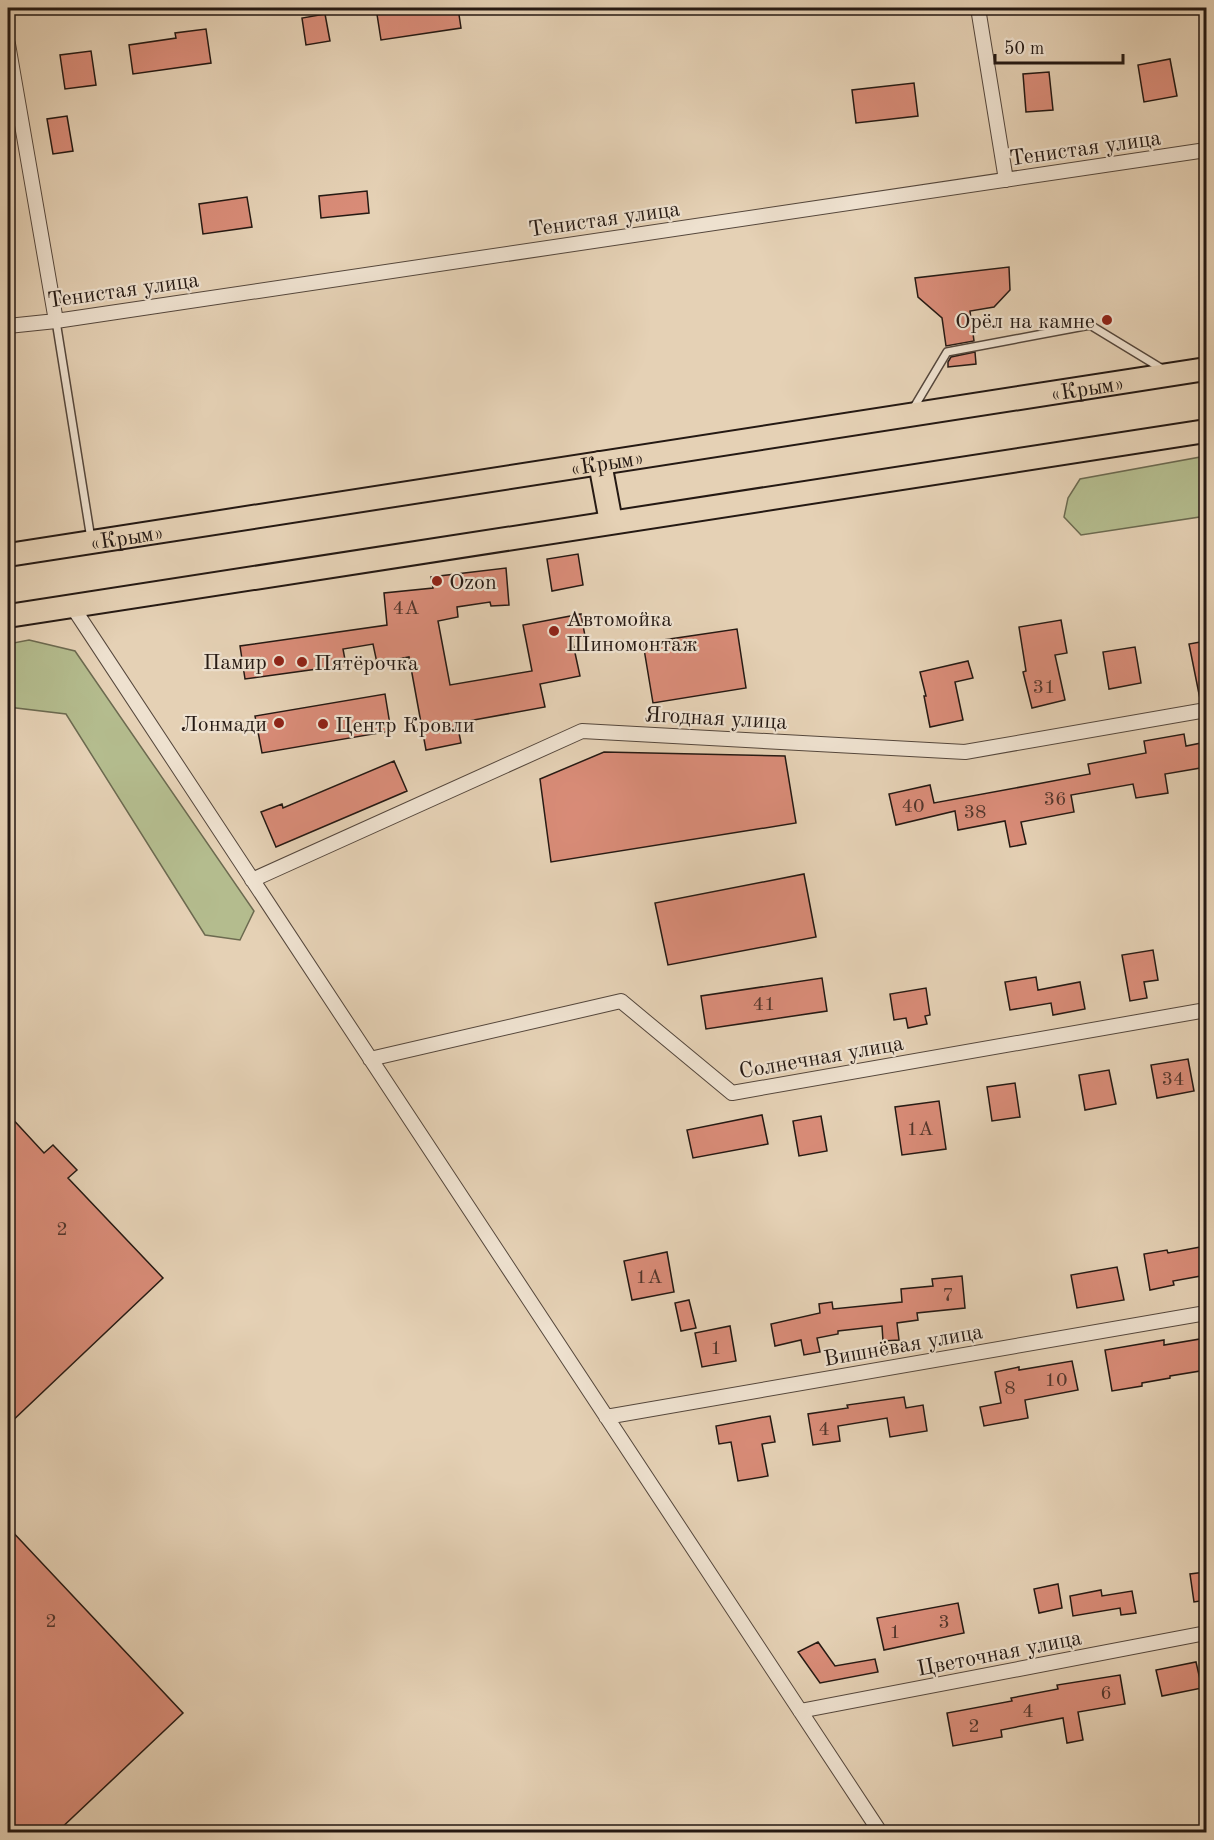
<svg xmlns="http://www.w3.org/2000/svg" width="1214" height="1840" viewBox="0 0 1214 1840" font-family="'Old Standard TT',serif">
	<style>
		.green { fill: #b4bc8e; stroke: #6c6a50; stroke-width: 1.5 }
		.building { fill: #d98c78; stroke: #251913; stroke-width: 1.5 }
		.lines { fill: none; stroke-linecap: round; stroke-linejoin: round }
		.lane-casing { stroke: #55473c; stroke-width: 10 }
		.street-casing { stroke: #55473c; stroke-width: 16 }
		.primary-casing { stroke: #251913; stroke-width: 26 }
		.lane { stroke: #eee1cf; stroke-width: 7 }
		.street { stroke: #eee1cf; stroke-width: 14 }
		.primary { stroke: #e5d1b5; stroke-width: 22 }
		.poi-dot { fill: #8f2418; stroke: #eee1cf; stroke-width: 2 }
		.labels { text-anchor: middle; stroke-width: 4.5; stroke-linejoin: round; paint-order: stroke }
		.number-label { font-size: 20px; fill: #52362c }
		.street-label { font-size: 22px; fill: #251913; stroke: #eee1cf }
		.poi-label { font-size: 22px; fill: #251913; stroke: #eee1cf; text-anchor: start }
	</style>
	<rect width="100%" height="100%" fill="#e5d1b5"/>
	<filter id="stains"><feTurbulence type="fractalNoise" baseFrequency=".00333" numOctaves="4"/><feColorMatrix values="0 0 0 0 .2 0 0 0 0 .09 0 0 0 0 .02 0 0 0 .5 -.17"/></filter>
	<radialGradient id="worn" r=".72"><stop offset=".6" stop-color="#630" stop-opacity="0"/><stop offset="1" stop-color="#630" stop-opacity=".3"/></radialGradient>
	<!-- green -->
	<path class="green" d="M 1206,456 L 1206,516 L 1081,535 L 1064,517 L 1068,498 L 1080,479 Z
		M 29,640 L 75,651 L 254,911 L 240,940 L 205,935 L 66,714 L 8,707 L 8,644 Z"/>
	<!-- building -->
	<path class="building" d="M 376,8 L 458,8 L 461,28 L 381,40 Z
		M 325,14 L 330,41 L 306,45 L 302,18 Z
		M 206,29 L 211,63 L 133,74 L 129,45 L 176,38 L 175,33 Z
		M 91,51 L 96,85 L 65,89 L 60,55 Z
		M 1170,59 L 1177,96 L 1144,102 L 1138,65 Z
		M 1049,72 L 1053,110 L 1026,112 L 1023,74 Z
		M 914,83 L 918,116 L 856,123 L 852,90 Z
		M 67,116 L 73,151 L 53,154 L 47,119 Z
		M 367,191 L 369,213 L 321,218 L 319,196 Z
		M 247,197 L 252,227 L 203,234 L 199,204 Z
		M 1009,267 L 1010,290 L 994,307 L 970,311 L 974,341 L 946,346 L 942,318 L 918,297 L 915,278 Z
		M 975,352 L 976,364 L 948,367 L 948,362 L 951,357 Z
		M 578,554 L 583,585 L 552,591 L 547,559 Z
		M 506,568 L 509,605 L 491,606 L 490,602 L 457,607 L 458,617 L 438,621 L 450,685 L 532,671 L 523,625 L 581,614 L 585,636 L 572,639 L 580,676 L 540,684 L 545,707 L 457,723 L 461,743 L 426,750 L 409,657 L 377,663 L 373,644 L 343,649 L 346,665 L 245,679 L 240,646 L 387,625 L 384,593 L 433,588 L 431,577 Z
		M 1061,620 L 1067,653 L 1055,655 L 1065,700 L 1032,708 L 1023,672 L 1026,671 L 1019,627 Z
		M 737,629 L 746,688 L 653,703 L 643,643 Z
		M 1206,641 L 1206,699 L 1200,699 L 1189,644 Z
		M 1135,647 L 1141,683 L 1109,689 L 1103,652 Z
		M 968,661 L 973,678 L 955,682 L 963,720 L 930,727 L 924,696 L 926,696 L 920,672 Z
		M 385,694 L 391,731 L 262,753 L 255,716 Z
		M 1184,734 L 1186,746 L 1206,742 L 1206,767 L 1165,774 L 1168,793 L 1136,798 L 1133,784 L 1071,795 L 1074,812 L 1021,822 L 1026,844 L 1010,847 L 1005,821 L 958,830 L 955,811 L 896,825 L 889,794 L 930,785 L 934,803 L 1037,784 L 1090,774 L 1088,764 L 1146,753 L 1144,741 Z
		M 604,752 L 785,756 L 796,823 L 551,862 L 540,779 Z
		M 394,761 L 407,791 L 276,847 L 261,812 L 282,804 L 283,808 Z
		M 804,874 L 816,937 L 668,965 L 655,903 Z
		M 1153,950 L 1158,980 L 1144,982 L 1147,998 L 1130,1001 L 1122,955 Z
		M 1036,977 L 1038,990 L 1080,982 L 1085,1009 L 1053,1015 L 1051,1003 L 1010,1010 L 1005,982 Z
		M 822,978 L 827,1011 L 706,1029 L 701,996 Z
		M 926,988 L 930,1015 L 925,1016 L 927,1024 L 908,1028 L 906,1018 L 894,1020 L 890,994 Z
		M 1188,1059 L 1194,1091 L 1157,1098 L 1151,1065 Z
		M 1109,1070 L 1116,1104 L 1085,1110 L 1079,1075 Z
		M 1015,1083 L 1020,1117 L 992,1121 L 987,1087 Z
		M 939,1101 L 946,1149 L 902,1155 L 895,1107 Z
		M 8,1114 L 44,1153 L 53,1145 L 77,1170 L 68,1178 L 163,1278 L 8,1425 Z
		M 762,1115 L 768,1144 L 693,1158 L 687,1130 Z
		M 821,1116 L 827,1151 L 799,1156 L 793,1121 Z
		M 1206,1246 L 1206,1275 L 1173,1281 L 1174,1285 L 1150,1290 L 1144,1254 L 1167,1250 L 1168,1253 Z
		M 667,1252 L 674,1292 L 632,1300 L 624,1261 Z
		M 1117,1267 L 1124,1300 L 1077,1308 L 1071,1275 Z
		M 962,1276 L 965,1308 L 917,1313 L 918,1320 L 897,1323 L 899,1340 L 883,1341 L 882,1326 L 838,1331 L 838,1334 L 817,1338 L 820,1352 L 804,1355 L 801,1340 L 775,1346 L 771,1324 L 820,1313 L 819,1304 L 832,1302 L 833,1309 L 902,1302 L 901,1289 L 933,1286 L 932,1279 Z
		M 689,1300 L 696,1328 L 681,1331 L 675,1303 Z
		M 730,1326 L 736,1361 L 702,1367 L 695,1333 Z
		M 1206,1338 L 1206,1370 L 1170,1376 L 1170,1378 L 1142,1383 L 1142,1386 L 1112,1391 L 1105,1350 L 1164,1340 L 1164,1345 Z
		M 1072,1361 L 1078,1390 L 1025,1400 L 1028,1418 L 984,1426 L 980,1407 L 1001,1403 L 995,1372 L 1019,1367 L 1019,1370 Z
		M 904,1397 L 906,1408 L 923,1405 L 927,1431 L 890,1437 L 887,1418 L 838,1426 L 840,1441 L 813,1445 L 808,1414 L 848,1408 L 847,1405 Z
		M 770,1416 L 775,1442 L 762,1444 L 768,1476 L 738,1481 L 731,1442 L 719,1444 L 716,1426 Z
		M 8,1527 L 183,1713 L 56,1833 L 8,1833 Z
		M 1205,1572 L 1206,1600 L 1194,1602 L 1190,1574 Z
		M 1058,1584 L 1062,1608 L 1039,1613 L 1034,1589 Z
		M 1101,1590 L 1102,1596 L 1132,1591 L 1136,1613 L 1121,1615 L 1120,1608 L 1073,1616 L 1070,1596 Z
		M 958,1603 L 964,1633 L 884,1650 L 877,1618 Z
		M 818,1642 L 835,1666 L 875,1659 L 878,1672 L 820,1683 L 798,1652 Z
		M 1196,1662 L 1202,1688 L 1162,1696 L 1156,1670 Z
		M 1120,1675 L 1125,1704 L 1078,1712 L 1083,1740 L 1067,1743 L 1063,1718 L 1001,1730 L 1002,1737 L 953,1746 L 947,1713 L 1012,1701 L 1011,1698 L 1058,1689 L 1057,1685 Z"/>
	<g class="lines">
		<!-- lane casing -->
		<g class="lane-casing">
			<path id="lane" d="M 56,321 L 91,539
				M 913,409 L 947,352 L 1090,325 L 1164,370"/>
		</g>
		<!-- street casing -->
		<g class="street-casing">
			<path id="street" d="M 978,8 L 1006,180
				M 8,44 L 56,321
				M 8,326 L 56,321 L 1206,150
				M 72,606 L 880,1832
				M 252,880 L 582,731 L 965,752 L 1206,710
				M 370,1059 L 621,1001 L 732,1093 L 1206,1010
				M 606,1417 L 1206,1313
				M 800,1711 L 1206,1633"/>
		</g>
		<!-- primary casing -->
		<g class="primary-casing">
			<g id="primary">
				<path d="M 600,463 L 611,522"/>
				<path id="s1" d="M 8,555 L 1206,369"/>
				<path d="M 8,616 L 1206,431"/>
			</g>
		</g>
		<!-- lane -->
		<use href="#lane" class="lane"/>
		<!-- street -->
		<use href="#street" class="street"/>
		<!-- primary -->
		<use href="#primary" class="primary"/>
	</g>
	<!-- markers -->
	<g class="poi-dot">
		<circle cx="1107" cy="320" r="6"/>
		<circle cx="437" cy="581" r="6"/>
		<circle cx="554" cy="631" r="6"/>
		<circle cx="279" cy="661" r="6"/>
		<circle cx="302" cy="662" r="6"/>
		<circle cx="279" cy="723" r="6"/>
		<circle cx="323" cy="724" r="6"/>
	</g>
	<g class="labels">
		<!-- number labels -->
		<g class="number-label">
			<text x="406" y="614">4А</text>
			<text x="1044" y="693">31</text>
			<text x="1055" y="805">36</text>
			<text x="913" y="812">40</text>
			<text x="975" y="818">38</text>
			<text x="764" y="1010">41</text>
			<text x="1173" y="1085">34</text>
			<text x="920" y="1135">1А</text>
			<text x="62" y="1235">2</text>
			<text x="649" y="1283">1А</text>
			<text x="948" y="1301">7</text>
			<text x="716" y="1354">1</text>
			<text x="1056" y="1386">10</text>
			<text x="1010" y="1394">8</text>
			<text x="824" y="1435">4</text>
			<text x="51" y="1627">2</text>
			<text x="944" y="1628">3</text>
			<text x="895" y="1638">1</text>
			<text x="1106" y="1699">6</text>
			<text x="1028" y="1717">4</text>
			<text x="974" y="1732">2</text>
		</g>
		<!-- street labels -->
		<g class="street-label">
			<text transform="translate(1085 147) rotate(-8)" y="8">Тенистая улица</text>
			<text transform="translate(604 218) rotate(-8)" y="8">Тенистая улица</text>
			<text transform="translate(123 289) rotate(-8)" y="8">Тенистая улица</text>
			<text dy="8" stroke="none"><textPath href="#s1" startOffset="1092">«Крым»</textPath></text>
			<text dy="8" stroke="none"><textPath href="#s1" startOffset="606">«Крым»</textPath></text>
			<text dy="8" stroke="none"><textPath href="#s1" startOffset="120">«Крым»</textPath></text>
			<text transform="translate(716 717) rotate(3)" y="8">Ягодная улица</text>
			<text transform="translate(821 1056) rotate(-10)" y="8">Солнечная улица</text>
			<text transform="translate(903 1344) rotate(-10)" y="8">Вишнёвая улица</text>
			<text transform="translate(999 1652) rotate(-11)" y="8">Цветочная улица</text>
		</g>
		<!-- poi labels -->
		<g class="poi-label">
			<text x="1095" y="328" text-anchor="end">Орёл на камне</text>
			<text x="449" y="589">Ozon</text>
			<text x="566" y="626">Автомойка<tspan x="566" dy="25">Шиномонтаж</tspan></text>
			<text x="267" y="669" text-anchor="end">Памир</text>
			<text x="314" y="670">Пятёрочка</text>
			<text x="267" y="731" text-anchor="end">Лонмади</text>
			<text x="335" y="732">Центр Кровли</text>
		</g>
	</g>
	<!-- margin -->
	<rect width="1214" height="1840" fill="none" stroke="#e5d1b5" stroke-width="30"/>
	<rect x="9" y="9" width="1196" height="1822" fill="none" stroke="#251913" stroke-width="3"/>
	<rect x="15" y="15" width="1184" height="1810" fill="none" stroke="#251913" stroke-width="1.5"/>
	<!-- scale -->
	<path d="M995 54v9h128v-9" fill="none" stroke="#251913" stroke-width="3"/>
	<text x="1004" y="54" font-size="18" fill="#251913" stroke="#eee1cf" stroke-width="4.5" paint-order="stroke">50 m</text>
	<rect width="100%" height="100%" filter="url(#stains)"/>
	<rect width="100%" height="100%" fill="url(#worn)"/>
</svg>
